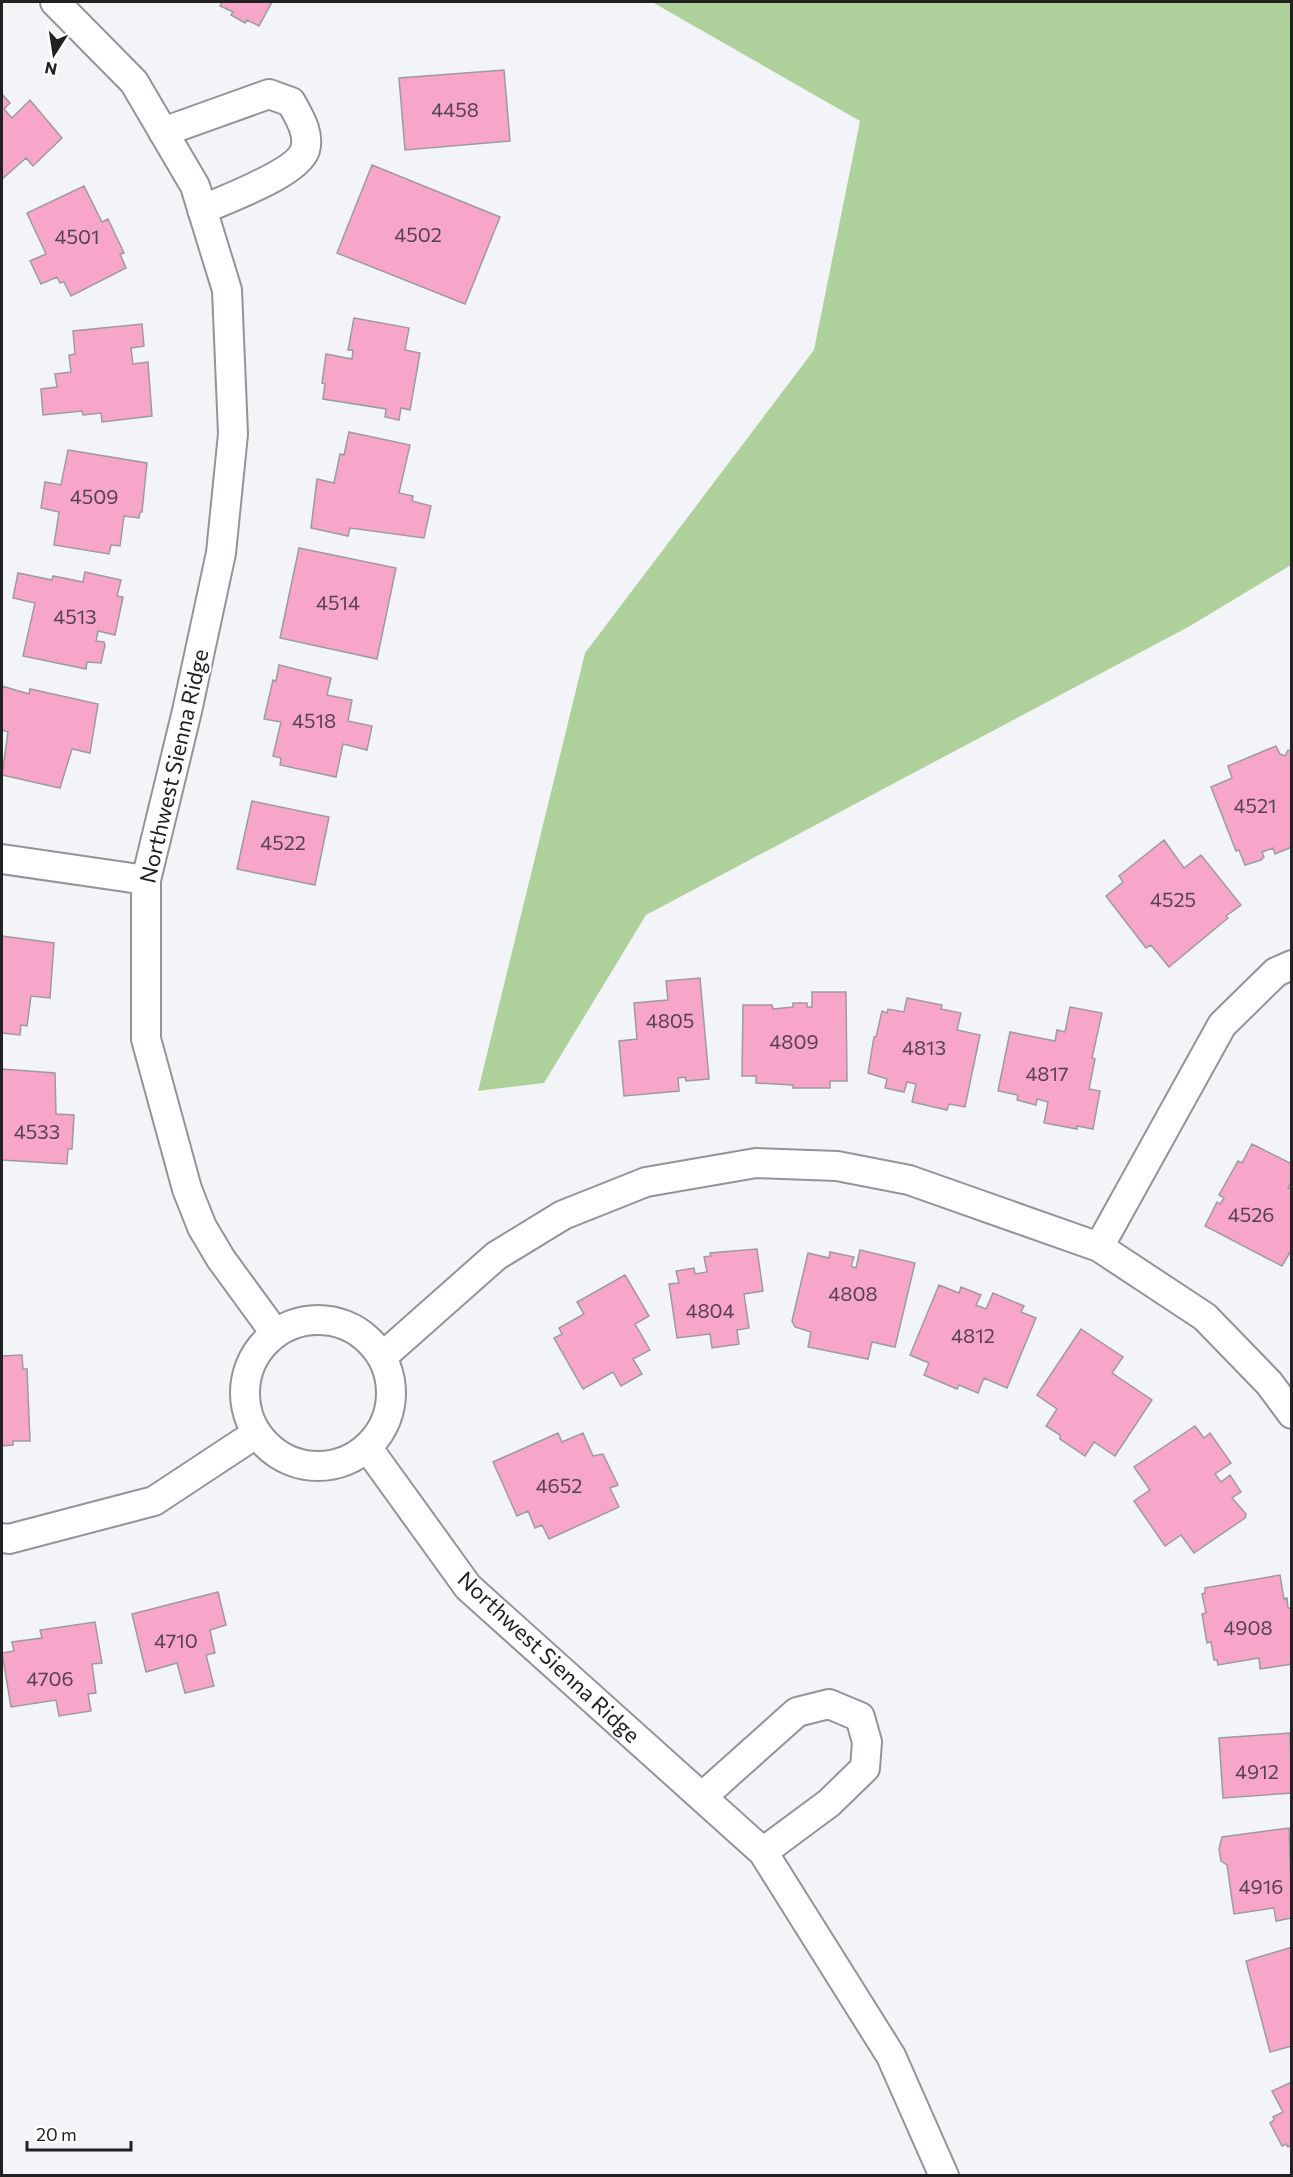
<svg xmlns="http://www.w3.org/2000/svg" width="1293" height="2177" viewBox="0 0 1293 2177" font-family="Commissioner,sans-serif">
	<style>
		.green { fill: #aed09b }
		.building { fill: #f7a5c9; stroke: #9e9b9c; stroke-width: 1.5 }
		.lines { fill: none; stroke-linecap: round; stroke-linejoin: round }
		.street-casing { stroke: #939497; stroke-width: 32 }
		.street { stroke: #fff; stroke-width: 28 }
		.labels { text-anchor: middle; stroke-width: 4.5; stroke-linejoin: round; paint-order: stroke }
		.number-label { font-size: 20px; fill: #56424c }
		.street-label { font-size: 22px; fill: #212122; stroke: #fff }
	</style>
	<rect width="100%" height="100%" fill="#f3f4f7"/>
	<!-- green -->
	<path class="green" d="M 652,2 L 1291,2 L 1291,565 L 1190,626 L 646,915 L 544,1083 L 478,1091 L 585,653 L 814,350 L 860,121 Z"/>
	<!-- building -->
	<path class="building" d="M 222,2 L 272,2 L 259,26 L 247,20 L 245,23 L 231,15 L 233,12 L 220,6 Z
		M 504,70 L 510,141 L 405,150 L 399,78 Z
		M 2,94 L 10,103 L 4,109 L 12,118 L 30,100 L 62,138 L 33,166 L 26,158 L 2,179 Z
		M 372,165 L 500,217 L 465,304 L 337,253 Z
		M 84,186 L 102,222 L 108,219 L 124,253 L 120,254 L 126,268 L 71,296 L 64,282 L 60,283 L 57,277 L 41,284 L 30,261 L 46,254 L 27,213 Z
		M 354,318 L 409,328 L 405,350 L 420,353 L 410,410 L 401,408 L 399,420 L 385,417 L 386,409 L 323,399 L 325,384 L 322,383 L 326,354 L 352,359 L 353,350 L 348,350 Z
		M 142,324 L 144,346 L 131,348 L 133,364 L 148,362 L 152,416 L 102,422 L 101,413 L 83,415 L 82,411 L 43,415 L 41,389 L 57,387 L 55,374 L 71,372 L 69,355 L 75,354 L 73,331 Z
		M 349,432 L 410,445 L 399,493 L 413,496 L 412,501 L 431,506 L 424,538 L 350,528 L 348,536 L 311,528 L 317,479 L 334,483 L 340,454 L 344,455 Z
		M 68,450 L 147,463 L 142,512 L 140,512 L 139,518 L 124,516 L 120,546 L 111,545 L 109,554 L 54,545 L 59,512 L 41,508 L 45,482 L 61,485 Z
		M 299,548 L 396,568 L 377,659 L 280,638 Z
		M 85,572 L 121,580 L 117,596 L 123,597 L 115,635 L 98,631 L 96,641 L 104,642 L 105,645 L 101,663 L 87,662 L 86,669 L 23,656 L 35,603 L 13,598 L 18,573 L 52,580 L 53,576 L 83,582 Z
		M 279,665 L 331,678 L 327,695 L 352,700 L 348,721 L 372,726 L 367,750 L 343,744 L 336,777 L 280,765 L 281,758 L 273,756 L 281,722 L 264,719 L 273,680 L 276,681 Z
		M 2,686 L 29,694 L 30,689 L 98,704 L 90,753 L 72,749 L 60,788 L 2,775 L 8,732 L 2,730 Z
		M 1276,746 L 1280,754 L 1285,756 L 1288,750 L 1292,751 L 1292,847 L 1275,854 L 1273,848 L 1262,852 L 1264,857 L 1261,860 L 1245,865 L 1239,850 L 1236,851 L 1211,787 L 1232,778 L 1228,766 Z
		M 252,801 L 329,817 L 315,885 L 237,869 Z
		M 1164,840 L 1184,868 L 1201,855 L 1241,905 L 1226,916 L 1228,918 L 1169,967 L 1151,945 L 1146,948 L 1106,896 L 1123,882 L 1119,876 Z
		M 2,936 L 54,943 L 50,998 L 31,996 L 27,1026 L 21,1025 L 20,1035 L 2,1033 Z
		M 700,978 L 709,1079 L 686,1081 L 685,1077 L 678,1078 L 679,1091 L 624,1096 L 619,1041 L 637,1039 L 634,1003 L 668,1000 L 666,981 Z
		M 812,992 L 846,992 L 847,1081 L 830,1081 L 830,1088 L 793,1088 L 793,1085 L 756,1083 L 756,1076 L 742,1076 L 743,1005 L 772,1005 L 773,1009 L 793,1007 L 793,1003 L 807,1003 L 807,1007 L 812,1007 Z
		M 907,998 L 942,1005 L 941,1009 L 961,1013 L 957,1030 L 980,1035 L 965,1107 L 949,1104 L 947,1110 L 912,1102 L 916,1084 L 907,1082 L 904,1092 L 885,1088 L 887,1079 L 868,1073 L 874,1037 L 876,1037 L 882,1011 L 887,1013 L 888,1009 L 904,1012 Z
		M 1070,1007 L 1102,1013 L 1092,1058 L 1095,1059 L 1089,1089 L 1100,1091 L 1093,1129 L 1077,1126 L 1077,1129 L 1044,1123 L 1048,1102 L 1037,1099 L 1036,1105 L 1017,1100 L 1018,1095 L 998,1091 L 1010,1032 L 1055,1041 L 1057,1030 L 1065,1032 Z
		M 2,1069 L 55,1073 L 56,1114 L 74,1115 L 72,1149 L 68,1149 L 67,1164 L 2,1160 Z
		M 1252,1144 L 1292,1164 L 1292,1180 L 1288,1188 L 1292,1189 L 1292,1249 L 1282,1266 L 1205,1226 L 1217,1202 L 1220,1204 L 1224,1198 L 1219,1195 L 1238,1161 L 1242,1163 Z
		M 757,1249 L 763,1291 L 744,1294 L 749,1328 L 737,1330 L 739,1344 L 712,1348 L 710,1334 L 677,1338 L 669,1284 L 679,1283 L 676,1271 L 694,1268 L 695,1274 L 707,1272 L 704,1257 L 711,1256 L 710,1253 Z
		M 860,1250 L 915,1263 L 895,1347 L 872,1342 L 868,1359 L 808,1347 L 811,1332 L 795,1327 L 792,1321 L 808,1253 L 829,1258 L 830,1252 L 854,1257 L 851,1266 L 856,1268 Z
		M 625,1275 L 649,1316 L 635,1324 L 650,1350 L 633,1359 L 642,1374 L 621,1386 L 613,1372 L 583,1389 L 554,1338 L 562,1334 L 559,1328 L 584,1314 L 577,1302 Z
		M 939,1285 L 959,1293 L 961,1287 L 981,1295 L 976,1305 L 986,1309 L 993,1293 L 1024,1306 L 1021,1312 L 1036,1318 L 1007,1388 L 984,1378 L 978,1393 L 959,1385 L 957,1389 L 924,1375 L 929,1363 L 910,1355 Z
		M 1081,1329 L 1123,1357 L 1112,1373 L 1152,1400 L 1115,1456 L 1094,1442 L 1085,1456 L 1060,1439 L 1060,1435 L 1046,1426 L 1057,1409 L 1037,1395 Z
		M 22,1355 L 23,1369 L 27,1369 L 30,1441 L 13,1441 L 13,1445 L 2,1446 L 2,1356 Z
		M 1195,1426 L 1204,1438 L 1210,1433 L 1231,1463 L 1215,1474 L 1221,1482 L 1230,1475 L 1241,1492 L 1232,1498 L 1246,1514 L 1245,1518 L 1194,1553 L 1181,1535 L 1165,1546 L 1134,1501 L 1150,1490 L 1134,1467 Z
		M 558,1433 L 562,1442 L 583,1433 L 593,1456 L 603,1454 L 618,1485 L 610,1488 L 619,1507 L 549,1539 L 542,1525 L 535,1528 L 528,1511 L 517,1516 L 493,1462 Z
		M 1280,1575 L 1284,1599 L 1287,1598 L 1288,1608 L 1292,1608 L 1292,1664 L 1260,1669 L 1259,1658 L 1218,1665 L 1217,1660 L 1214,1660 L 1211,1642 L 1207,1643 L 1202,1614 L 1206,1613 L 1202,1594 L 1205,1593 L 1205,1588 Z
		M 218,1592 L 226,1625 L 210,1630 L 215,1653 L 206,1655 L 214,1686 L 185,1693 L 177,1663 L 146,1672 L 132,1614 Z
		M 95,1622 L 102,1663 L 92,1664 L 96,1693 L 88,1694 L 91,1711 L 59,1716 L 56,1700 L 11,1707 L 2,1653 L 14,1651 L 12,1642 L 42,1638 L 40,1630 Z
		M 1290,1733 L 1292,1793 L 1223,1798 L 1219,1738 Z
		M 1289,1828 L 1292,1918 L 1276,1921 L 1274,1908 L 1234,1914 L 1227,1865 L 1221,1861 L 1219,1849 L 1222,1837 Z
		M 1292,1947 L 1292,2046 L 1270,2052 L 1246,1961 Z
		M 1292,2082 L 1292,2145 L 1288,2147 L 1286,2144 L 1282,2146 L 1270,2123 L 1274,2120 L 1273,2117 L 1283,2112 L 1272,2091 Z"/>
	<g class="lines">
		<!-- street casing -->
		<g class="street-casing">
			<path id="street" d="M 55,2 L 134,82 L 195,186 L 227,290 L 233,434 L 221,553 L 187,711 L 146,880 L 146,1039 L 187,1189 L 202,1227 L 221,1259 L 275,1333
				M 163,132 L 269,94 L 291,102 C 299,117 310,133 305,150 C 297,174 225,199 202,210
				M 2,859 L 146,880
				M 1099,1247 L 1222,1025 L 1276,972 L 1292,965
				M245 1393a73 73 0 1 1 146 0a73 73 0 1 1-146 0Z
				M 382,1357 L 496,1256 L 563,1215 L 646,1182 L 756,1163 L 837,1166 L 909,1180 L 1099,1247 L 1205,1317 L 1269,1383 L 1292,1414
				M 367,1447 L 468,1587 L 763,1852 L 891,2056 L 944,2176
				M 2,1538 L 9,1539 L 154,1501 L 257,1433
				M 703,1796 L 797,1712 L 829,1704 L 860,1717 L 867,1742 L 865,1768 L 829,1803 L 763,1852"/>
		</g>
		<!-- street -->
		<use href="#street" class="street"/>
	</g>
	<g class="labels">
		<!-- number labels -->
		<g class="number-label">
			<text x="455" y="117">4458</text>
			<text x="418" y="242">4502</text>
			<text x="77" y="244">4501</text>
			<text x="94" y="504">4509</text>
			<text x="338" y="610">4514</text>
			<text x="75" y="624">4513</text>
			<text x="314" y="728">4518</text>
			<text x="1255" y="813">4521</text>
			<text x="283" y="850">4522</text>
			<text x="1173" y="907">4525</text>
			<text x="670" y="1028">4805</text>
			<text x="794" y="1049">4809</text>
			<text x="924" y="1055">4813</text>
			<text x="1047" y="1081">4817</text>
			<text x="37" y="1139">4533</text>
			<text x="1251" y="1222">4526</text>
			<text x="853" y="1301">4808</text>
			<text x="710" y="1318">4804</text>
			<text x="973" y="1343">4812</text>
			<text x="559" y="1493">4652</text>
			<text x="1248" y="1635">4908</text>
			<text x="176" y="1648">4710</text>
			<text x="50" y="1686">4706</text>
			<text x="1257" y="1779">4912</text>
			<text x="1261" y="1894">4916</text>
		</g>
		<!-- street labels -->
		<g class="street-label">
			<text transform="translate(174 766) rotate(-77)" y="8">Northwest Sienna Ridge</text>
			<text transform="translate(549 1657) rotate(43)" y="8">Northwest Sienna Ridge</text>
		</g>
	</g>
	<!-- border -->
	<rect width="1293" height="2177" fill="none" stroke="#212122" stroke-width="6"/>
	<!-- north arrow -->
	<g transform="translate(54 54) rotate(192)" stroke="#ffffff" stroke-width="4.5" paint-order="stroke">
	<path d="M0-4.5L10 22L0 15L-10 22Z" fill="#212122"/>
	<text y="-9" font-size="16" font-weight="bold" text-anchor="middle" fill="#212122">N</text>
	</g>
	<!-- scale -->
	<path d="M27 2141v9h104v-9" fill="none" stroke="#212122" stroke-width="3"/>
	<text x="36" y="2141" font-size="18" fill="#212122" stroke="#ffffff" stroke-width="4.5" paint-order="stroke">20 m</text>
</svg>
